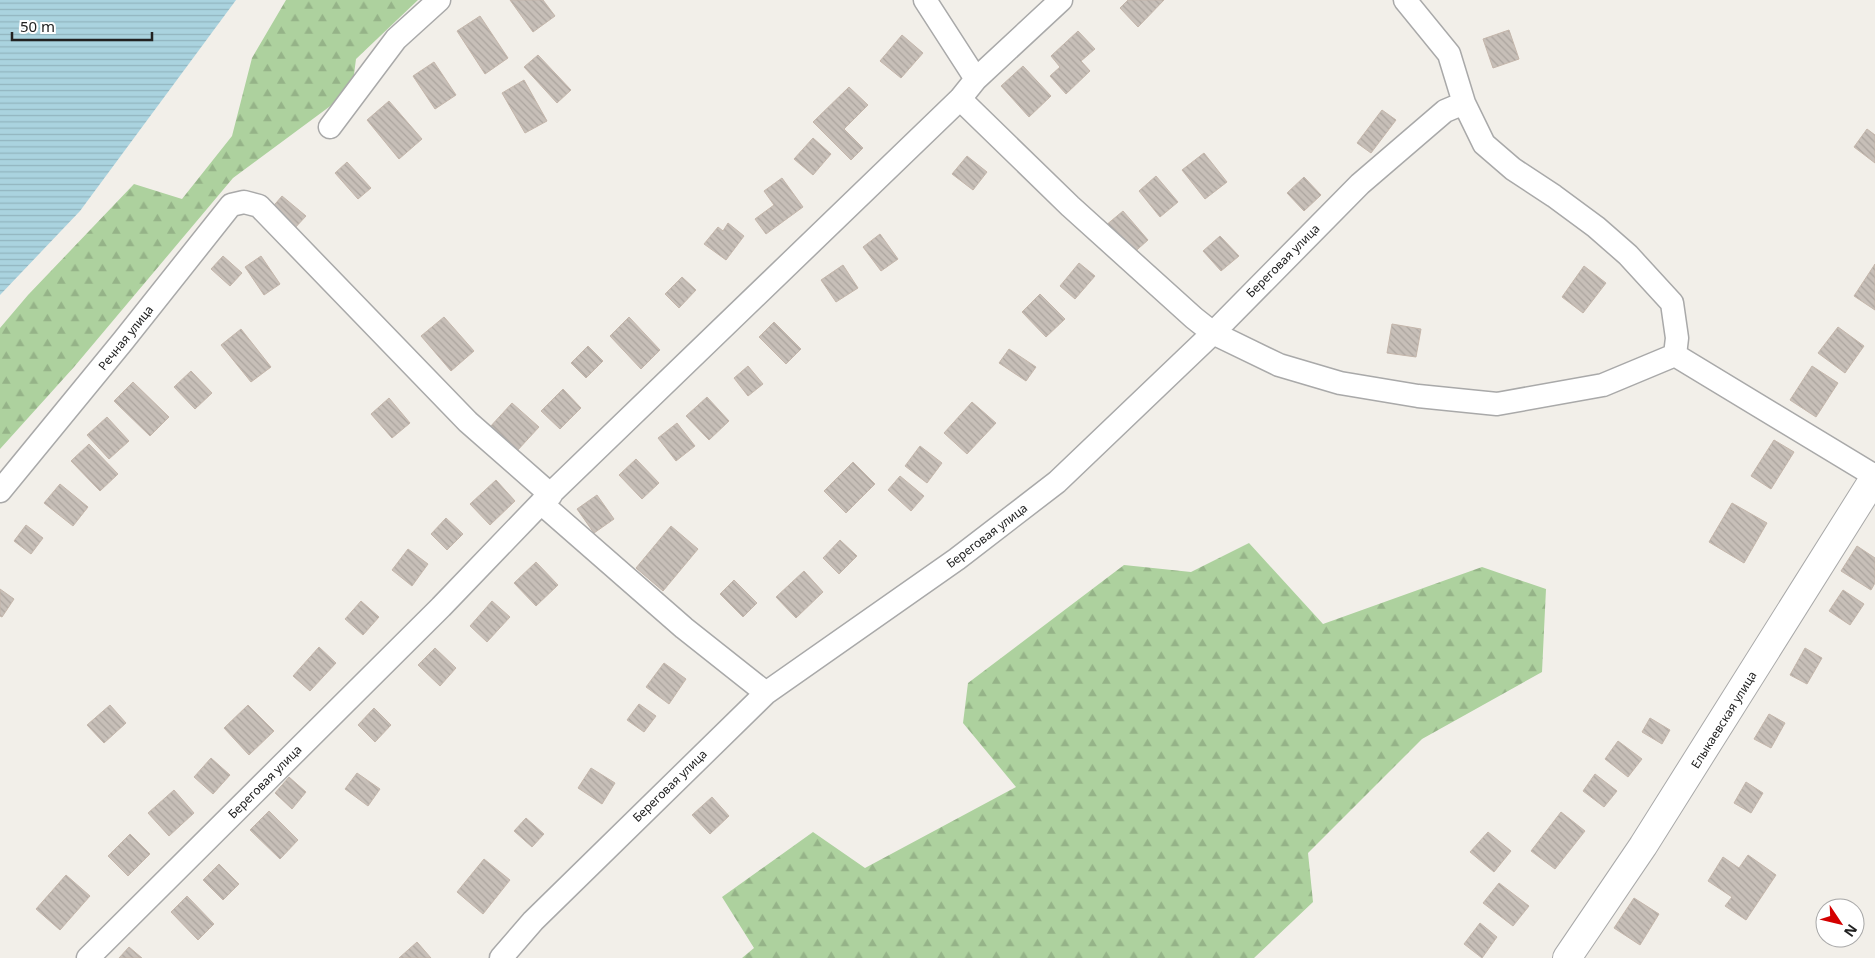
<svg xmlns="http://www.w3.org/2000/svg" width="1875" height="958" viewBox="0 0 1875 958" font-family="'Noto Sans',sans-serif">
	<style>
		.forest { fill: url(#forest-firs) }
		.water { fill: url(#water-rules) }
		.building { fill: url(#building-back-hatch); stroke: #c4b6ab }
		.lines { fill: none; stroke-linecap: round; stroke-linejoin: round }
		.minor-casing { stroke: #a9a9a9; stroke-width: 25 }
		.tertiary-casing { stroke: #a9a9a9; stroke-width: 30 }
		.minor { stroke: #fff; stroke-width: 22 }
		.tertiary { stroke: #fff; stroke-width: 28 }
		.labels { text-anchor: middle; stroke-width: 5; stroke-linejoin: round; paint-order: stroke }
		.street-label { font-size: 12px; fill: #222; stroke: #fff }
	</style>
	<defs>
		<pattern id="forest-firs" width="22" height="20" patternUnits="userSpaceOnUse" patternTransform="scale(1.25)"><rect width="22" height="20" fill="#add19e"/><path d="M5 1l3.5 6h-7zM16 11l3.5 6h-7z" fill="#95b388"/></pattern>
		<pattern id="water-rules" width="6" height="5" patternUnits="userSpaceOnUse" patternTransform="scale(1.25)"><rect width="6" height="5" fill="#aad3df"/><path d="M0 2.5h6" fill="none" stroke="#92b5bf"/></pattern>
		<pattern id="building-back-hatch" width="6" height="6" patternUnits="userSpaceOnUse" patternTransform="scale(1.25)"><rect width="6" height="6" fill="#c7bfb8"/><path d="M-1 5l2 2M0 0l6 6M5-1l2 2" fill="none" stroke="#aba49e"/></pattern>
	</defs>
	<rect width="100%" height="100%" fill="#f2efe9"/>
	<!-- forest -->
	<path class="forest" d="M 286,0 L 418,0 L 356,59 L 352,90 L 233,178 L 74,367 L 0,449 L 0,328 L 28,295 L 134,184 L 182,199 L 232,136 L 252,58 Z
		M 1249,543 L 1323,624 L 1482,567 L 1546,589 L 1542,672 L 1422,739 L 1308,853 L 1313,902 L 1254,958 L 742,958 L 754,948 L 722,897 L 813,832 L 865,868 L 1016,787 L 963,723 L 968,683 L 1124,565 L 1191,572 Z"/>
	<!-- water -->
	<path class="water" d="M 0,0 L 236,0 L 80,211 L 0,295 Z"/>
	<!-- building -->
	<path class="building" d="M 510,0 L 543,0 L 555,16 L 533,32 Z
		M 1128,0 L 1164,0 L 1138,27 L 1120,8 Z
		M 480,16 L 508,58 L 485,74 L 457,31 Z
		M 1509,30 L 1519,59 L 1493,68 L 1483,39 Z
		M 1078,31 L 1095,49 L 1081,61 L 1090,71 L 1066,94 L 1050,76 L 1060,67 L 1051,56 Z
		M 902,35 L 923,53 L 901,78 L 880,61 Z
		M 538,55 L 571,90 L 557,103 L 524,67 Z
		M 434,62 L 456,95 L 435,109 L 413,76 Z
		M 1023,66 L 1051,96 L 1029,117 L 1001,86 Z
		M 524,80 L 547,121 L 525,133 L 502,93 Z
		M 849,87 L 868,105 L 844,129 L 863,148 L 851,160 L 813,122 Z
		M 389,101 L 422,139 L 399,159 L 367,120 Z
		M 1382,110 L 1396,120 L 1371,153 L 1357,143 Z
		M 1867,129 L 1875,135 L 1875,163 L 1854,147 Z
		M 813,138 L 831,154 L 813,175 L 794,159 Z
		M 1204,153 L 1227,182 L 1205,199 L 1182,170 Z
		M 967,156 L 987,172 L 973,190 L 952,174 Z
		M 347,162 L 371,188 L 358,199 L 335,173 Z
		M 1156,176 L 1178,202 L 1160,217 L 1139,191 Z
		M 1304,177 L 1321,195 L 1304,211 L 1287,193 Z
		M 782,178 L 803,207 L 766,234 L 755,219 L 774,205 L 764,191 Z
		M 282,196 L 306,216 L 293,230 L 270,210 Z
		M 1123,211 L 1148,240 L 1130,256 L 1105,226 Z
		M 728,223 L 744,236 L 726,260 L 704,244 L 718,227 L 723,231 Z
		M 880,234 L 898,259 L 881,271 L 863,247 Z
		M 1220,236 L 1239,256 L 1221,271 L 1203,251 Z
		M 223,256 L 242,273 L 230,286 L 211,269 Z
		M 261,256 L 280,284 L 264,295 L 245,267 Z
		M 1079,263 L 1095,276 L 1075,299 L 1060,286 Z
		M 1875,264 L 1875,310 L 1854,296 Z
		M 843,265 L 858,288 L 836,302 L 821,280 Z
		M 1584,266 L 1606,283 L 1583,313 L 1562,297 Z
		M 682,277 L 696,290 L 679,308 L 665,294 Z
		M 1040,294 L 1065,319 L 1046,337 L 1022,312 Z
		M 444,317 L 474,351 L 451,371 L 421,336 Z
		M 629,317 L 660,350 L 641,369 L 610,336 Z
		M 774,322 L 801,349 L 786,364 L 759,337 Z
		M 1392,324 L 1421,329 L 1416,357 L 1387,353 Z
		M 1838,327 L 1864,346 L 1845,373 L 1818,353 Z
		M 241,329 L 271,367 L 251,382 L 221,345 Z
		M 588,346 L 603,361 L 586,378 L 571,363 Z
		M 1009,349 L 1036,367 L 1026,381 L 999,363 Z
		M 748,366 L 763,384 L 748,396 L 734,378 Z
		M 1812,366 L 1838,383 L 1816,417 L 1790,400 Z
		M 191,371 L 212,393 L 195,409 L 174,387 Z
		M 133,382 L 169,417 L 150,436 L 114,401 Z
		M 563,389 L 581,408 L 560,429 L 541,411 Z
		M 707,397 L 729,421 L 709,440 L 686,416 Z
		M 389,398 L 410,423 L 392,438 L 371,414 Z
		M 972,402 L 996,423 L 967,454 L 944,433 Z
		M 512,403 L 539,427 L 516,452 L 489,428 Z
		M 107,417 L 129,441 L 109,459 L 87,435 Z
		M 677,423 L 695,446 L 676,461 L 658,438 Z
		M 1774,440 L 1794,452 L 1771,489 L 1751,476 Z
		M 89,444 L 118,474 L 100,491 L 71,461 Z
		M 920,446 L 942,463 L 927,483 L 905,466 Z
		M 636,459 L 659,483 L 642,499 L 619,475 Z
		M 853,462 L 875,484 L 846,513 L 824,491 Z
		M 900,476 L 924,496 L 911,511 L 888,490 Z
		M 496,480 L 515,501 L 490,525 L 470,504 Z
		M 60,484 L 88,507 L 73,526 L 44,503 Z
		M 597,495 L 614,519 L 594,533 L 577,509 Z
		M 1732,503 L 1767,523 L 1744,563 L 1709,542 Z
		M 446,518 L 463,534 L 447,550 L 431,534 Z
		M 26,525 L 43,538 L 31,554 L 14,541 Z
		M 671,526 L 698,549 L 663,591 L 636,568 Z
		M 840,540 L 857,556 L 839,574 L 823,558 Z
		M 1857,546 L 1875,558 L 1875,583 L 1871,590 L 1841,571 Z
		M 408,549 L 428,564 L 412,586 L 392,570 Z
		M 536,562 L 558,585 L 536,606 L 514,583 Z
		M 804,571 L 823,592 L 796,618 L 776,597 Z
		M 734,580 L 757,603 L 743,617 L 720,594 Z
		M 0,589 L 14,599 L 2,617 L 0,616 Z
		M 1843,590 L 1864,604 L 1850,625 L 1829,611 Z
		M 361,601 L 379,617 L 363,635 L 345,619 Z
		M 492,601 L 510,617 L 487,642 L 470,626 Z
		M 319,647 L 336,663 L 310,691 L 293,676 Z
		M 435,648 L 456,668 L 440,686 L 418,665 Z
		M 1805,648 L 1822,658 L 1807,684 L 1790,675 Z
		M 664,663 L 686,679 L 669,704 L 646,687 Z
		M 639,704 L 656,716 L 644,732 L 627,720 Z
		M 110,705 L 126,723 L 104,743 L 87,725 Z
		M 248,705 L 274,731 L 249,755 L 224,728 Z
		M 374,708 L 391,725 L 375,742 L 358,725 Z
		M 1769,714 L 1785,723 L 1771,748 L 1754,739 Z
		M 1650,718 L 1670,730 L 1662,744 L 1642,732 Z
		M 1618,741 L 1642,759 L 1628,777 L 1605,759 Z
		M 211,758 L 230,775 L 213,794 L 194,777 Z
		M 591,768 L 615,783 L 602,804 L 578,788 Z
		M 357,773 L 380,789 L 368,806 L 345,789 Z
		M 1595,774 L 1617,791 L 1604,807 L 1583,791 Z
		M 289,777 L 306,792 L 292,809 L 275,793 Z
		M 1746,782 L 1763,793 L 1751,813 L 1734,803 Z
		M 174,790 L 194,813 L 169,836 L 148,813 Z
		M 712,797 L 729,816 L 710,834 L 692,815 Z
		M 269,811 L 298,840 L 280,859 L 250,830 Z
		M 1561,812 L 1585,831 L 1555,869 L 1531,851 Z
		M 526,818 L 544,834 L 532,847 L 514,831 Z
		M 1488,832 L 1511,851 L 1494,872 L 1470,852 Z
		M 130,834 L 150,854 L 128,876 L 108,856 Z
		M 1748,855 L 1776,875 L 1746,920 L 1725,906 L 1732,897 L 1708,881 L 1723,857 L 1739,868 Z
		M 484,859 L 510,880 L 483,914 L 457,892 Z
		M 219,864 L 239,884 L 223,900 L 203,880 Z
		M 66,875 L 90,896 L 60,930 L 36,909 Z
		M 1499,883 L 1529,906 L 1513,926 L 1483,903 Z
		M 187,896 L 214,924 L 198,940 L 171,912 Z
		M 1634,898 L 1659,914 L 1640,945 L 1614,928 Z
		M 1480,923 L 1497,937 L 1482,958 L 1464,944 Z
		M 417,942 L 431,958 L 399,958 Z
		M 129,947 L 142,958 L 119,958 Z"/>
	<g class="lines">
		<!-- minor casing -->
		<g class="minor-casing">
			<path id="minor" d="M 925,0 L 976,79
				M 1405,0 L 1449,54 L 1464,103 L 1484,144 L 1513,169 L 1554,196 L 1596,227 L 1628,255 L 1672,303 L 1677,338 L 1675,355
				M 960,99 L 1070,206 L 1194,318 L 1213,333 L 1279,365 L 1340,383 L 1418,396 L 1497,404 L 1603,385 L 1675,355 L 1875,476
				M 330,127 L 396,39 L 439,0
				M 0,491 L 123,341 L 231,205 L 244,202 L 259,206 L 468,422 L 551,495
				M 541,503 L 684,628 L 766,693
				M 88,958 L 441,607 L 541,503 L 960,99 L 976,79 L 1061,0
				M 501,958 L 533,921 L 766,693 L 957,559 L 1057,482 L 1213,333 L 1360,184 L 1445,111 L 1464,103"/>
		</g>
		<!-- tertiary casing -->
		<g class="tertiary-casing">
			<path id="tertiary" d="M 1567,958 L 1643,846 L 1875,477"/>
		</g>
		<!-- minor -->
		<use href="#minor" class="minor"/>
		<!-- tertiary -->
		<use href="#tertiary" class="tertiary"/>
	</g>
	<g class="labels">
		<!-- street labels -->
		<g class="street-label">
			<text transform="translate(1283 261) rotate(-45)" y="4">Береговая улица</text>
			<text transform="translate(126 338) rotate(-51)" y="4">Речная улица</text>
			<text transform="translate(987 536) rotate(-37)" y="4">Береговая улица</text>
			<text transform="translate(1724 720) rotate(-58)" y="4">Елыкаевская улица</text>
			<text transform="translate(265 782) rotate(-45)" y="4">Береговая улица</text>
			<text transform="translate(670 786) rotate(-44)" y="4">Береговая улица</text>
		</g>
	</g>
	<!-- north arrow -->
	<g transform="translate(1840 923) rotate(125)"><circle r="24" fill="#ffffff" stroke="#a7a7a7"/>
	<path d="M0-4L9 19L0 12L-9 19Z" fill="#d40000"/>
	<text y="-8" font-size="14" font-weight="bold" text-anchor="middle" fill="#222222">N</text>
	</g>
	<!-- scale -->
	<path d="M12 32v8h140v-8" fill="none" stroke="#222222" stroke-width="2.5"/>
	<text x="20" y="32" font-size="15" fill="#222222" stroke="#ffffff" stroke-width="4" paint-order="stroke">50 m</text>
</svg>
